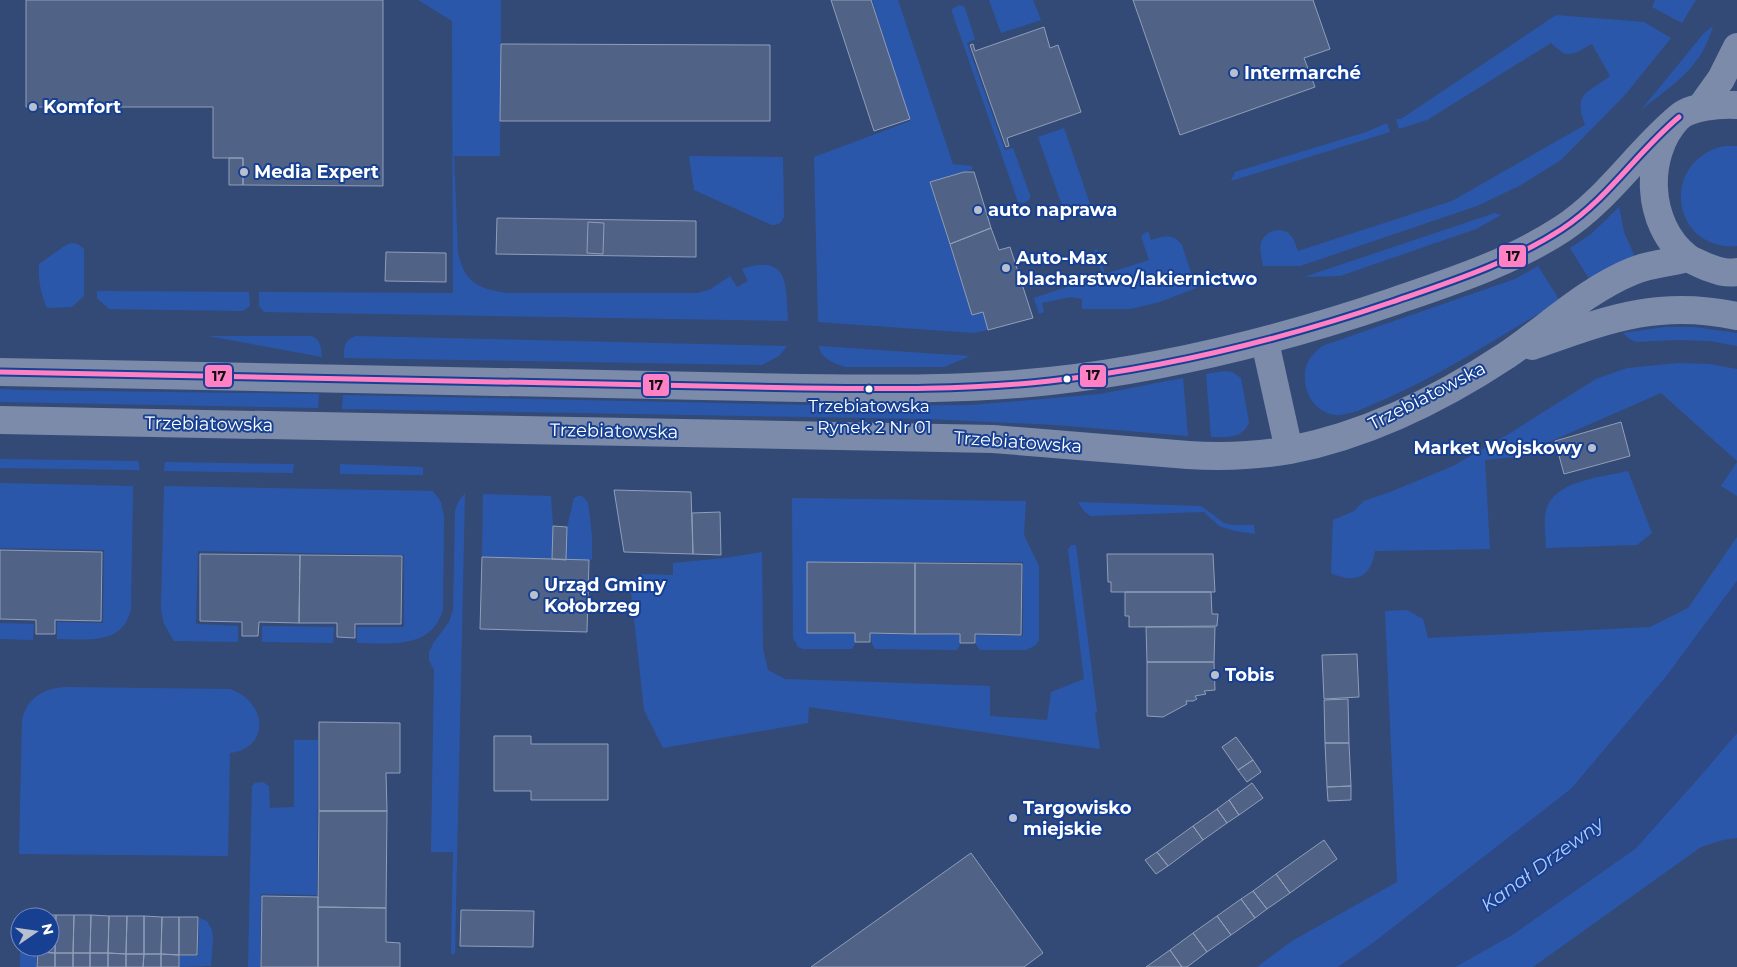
<svg xmlns="http://www.w3.org/2000/svg" width="1737" height="967" viewBox="0 0 1737 967" font-family="Montserrat,sans-serif">
	<style>
		.green { fill: #2b57aa }
		.water { fill: #2e4a86 }
		.building { fill: #506286; stroke: #909eb8 }
		.lines { fill: none; stroke-linecap: round; stroke-linejoin: round }
		.minor { stroke: #7c8baa; stroke-width: 28 }
		.bus-1-casing { stroke: #174093; stroke-width: 9 }
		.bus-1 { stroke: #ff80c5; stroke-width: 5 }
		.poi-dot { fill: #b8c0cf; stroke: #174093; stroke-width: 2 }
		.bus-dot { fill: #fff; stroke: #174093; stroke-width: 2 }
		.labels { text-anchor: middle; stroke-width: 4; stroke-linejoin: round; paint-order: stroke }
		.bus-label { font-size: 17px; fill: #fff; stroke: #174093 }
		.poi-label { font-size: 18px; font-weight: bold; fill: #fff; stroke: #174093; text-anchor: start }
		.street-label { font-size: 18px; fill: #fff; stroke: #174093 }
		.water-label { font-size: 19px; font-style: italic; fill: #b3cbf7; stroke: #174093 }
		.line-badge { stroke: #174093; stroke-width: 2 }
		.pale-badge-label { font-size: 14px; text-anchor: middle; font-weight: bold; fill: #111 }
	</style>
	<rect width="100%" height="100%" fill="#334a77"/>
	<!-- green -->
	<path class="green" d="M 418,0 L 501,0 L 500,156 L 454,156 L 458,253 C 465,284 479,289 508,293 L 698,293 L 711,289 L 730,276 L 737,287 L 748,281 L 742,269 C 789,253 786,285 788,321 L 264,312 L 259,306 L 259,292 L 453,293 L 452,21 Z
		M 872,0 L 898,0 L 953,164 L 972,166 L 973,169 L 930,183 L 972,315 L 983,312 L 988,330 L 974,333 L 818,322 L 814,157 L 910,121 Z
		M 989,0 L 1033,0 L 1041,20 L 1001,33 Z
		M 1655,0 L 1696,0 L 1682,23 L 1652,7 Z
		M 959,5 L 963,6 L 965,8 L 975,39 L 967,43 L 1005,150 L 1013,148 L 1030,195 L 1030,199 L 1024,203 L 1018,202 L 952,12 L 952,9 Z
		M 1556,15 L 1644,22 L 1671,38 L 1625,95 L 1561,160 L 1519,186 L 1477,206 L 1300,266 L 1263,266 C 1262,259 1259,251 1261,243 C 1265,230 1284,225 1292,237 C 1295,241 1296,247 1298,251 L 1452,201 L 1585,125 C 1573,92 1587,94 1610,76 L 1592,44 C 1571,55 1569,60 1551,43 L 1427,120 L 1399,129 L 1396,119 L 1401,119 Z
		M 1713,26 C 1701,69 1674,83 1641,110 L 1704,33 Z
		M 1387,123 L 1390,132 L 1231,181 L 1235,172 L 1366,132 Z
		M 1064,128 L 1090,204 L 1087,212 L 1075,217 L 1065,214 L 1038,137 Z
		M 1724,146 L 1737,146 L 1737,246 C 1671,251 1659,161 1724,146 Z
		M 689,156 L 783,157 L 784,217 C 781,223 779,225 772,225 L 694,190 Z
		M 1619,207 L 1624,232 L 1635,257 L 1591,282 L 1570,248 L 1590,235 Z
		M 1495,213 L 1501,215 L 1476,229 L 1340,276 L 1304,277 Z
		M 1148,231 L 1151,240 C 1164,236 1173,233 1182,245 L 1196,288 L 1160,302 L 1130,309 L 1082,309 L 1082,299 L 1071,297 L 1042,303 L 1044,312 L 1039,314 L 1034,298 L 1103,275 L 1094,250 L 1097,249 L 1105,274 L 1149,260 L 1141,236 Z
		M 71,243 L 78,244 L 84,249 L 84,296 L 72,307 L 47,308 C 41,294 38,280 39,264 L 63,247 Z
		M 1538,266 L 1560,301 C 1502,335 1445,373 1383,400 C 1369,406 1356,413 1340,415 C 1320,416 1305,398 1305,378 C 1304,364 1311,355 1322,346 L 1515,279 Z
		M 97,291 L 249,292 L 250,306 L 243,311 L 109,309 L 97,298 Z
		M 1665,327 L 1694,327 L 1737,333 L 1737,346 L 1710,341 L 1677,340 L 1636,342 L 1628,338 L 1623,333 Z
		M 208,336 L 311,336 C 321,339 321,348 322,357 Z
		M 356,336 L 787,346 L 779,356 L 762,365 L 344,358 C 344,347 344,340 356,336 Z
		M 819,346 L 970,356 L 944,367 L 846,367 C 835,364 820,358 819,346 Z
		M 1678,363 L 1709,364 L 1737,369 L 1737,461 L 1661,393 L 1515,457 L 1485,460 L 1490,549 L 1375,551 C 1371,578 1355,584 1331,573 L 1333,520 L 1354,511 L 1364,501 L 1390,492 L 1453,466 L 1507,435 L 1596,379 L 1627,368 Z
		M 1225,371 L 1232,372 L 1241,378 L 1249,422 C 1243,439 1227,437 1211,437 L 1206,374 Z
		M 1183,378 L 1188,436 L 1056,425 L 930,419 L 342,409 L 343,395 L 856,406 L 971,405 L 1100,394 Z
		M 0,389 L 23,390 L 319,394 L 318,408 L 0,402 Z
		M 0,459 L 138,461 L 140,470 L 0,468 Z
		M 165,462 L 294,464 L 293,473 L 164,471 Z
		M 1737,462 L 1737,496 L 1721,486 Z
		M 340,464 L 423,467 L 423,475 L 340,474 Z
		M 1628,471 L 1652,533 L 1637,545 L 1546,548 C 1546,535 1542,517 1548,505 C 1560,480 1603,477 1628,471 Z
		M 0,483 L 133,486 L 131,608 C 124,646 86,639 57,639 L 57,622 L 103,623 L 104,550 L 0,548 Z
		M 164,486 L 433,491 L 441,502 L 444,516 L 443,609 C 432,650 391,643 357,643 L 357,627 L 404,627 L 404,555 L 198,551 L 196,624 L 238,626 L 238,642 L 174,641 L 164,624 L 161,609 Z
		M 465,493 L 455,954 L 451,954 L 453,852 L 431,852 L 434,670 L 429,660 L 429,652 L 434,642 L 449,622 L 453,610 L 455,511 L 458,502 Z
		M 483,494 L 551,496 L 553,526 L 552,559 L 482,557 Z
		M 578,496 L 582,496 L 588,502 L 592,536 L 592,560 L 566,560 L 567,527 L 574,498 Z
		M 792,498 L 1026,501 L 1024,535 L 1039,566 L 1039,640 L 1036,645 L 1026,650 L 980,650 L 976,645 L 976,635 L 1023,636 L 1023,562 L 808,562 L 807,633 L 855,634 L 855,644 L 852,649 L 803,649 L 798,647 L 793,638 Z
		M 1078,502 L 1201,506 L 1224,523 L 1233,525 L 1254,525 L 1255,534 L 1235,531 L 1219,526 L 1204,512 L 1090,516 L 1083,510 Z
		M 1737,537 L 1737,581 L 1665,678 L 1571,789 L 1373,943 L 1338,967 L 1257,967 L 1292,941 L 1397,882 L 1385,611 L 1407,610 L 1423,619 L 1428,638 L 1650,627 L 1688,608 Z
		M 1071,545 L 1076,545 L 1097,712 L 1095,713 L 1100,749 L 809,707 L 808,723 L 663,748 L 644,710 L 630,583 L 642,574 L 673,575 L 673,563 L 725,558 L 762,552 L 763,649 L 768,670 L 785,679 L 990,686 L 990,716 L 1047,720 L 1051,692 L 1084,679 L 1068,550 Z
		M 0,623 L 34,624 L 33,640 L 0,639 Z
		M 262,626 L 334,627 L 333,643 L 262,642 Z
		M 871,634 L 959,635 L 960,645 L 957,650 L 875,649 L 872,644 Z
		M 64,687 L 230,689 C 266,701 272,747 230,753 L 228,856 L 19,854 L 22,720 C 27,698 43,689 64,687 Z
		M 1737,733 L 1737,838 L 1723,840 L 1701,847 L 1533,967 L 1455,967 L 1512,935 L 1635,849 L 1703,773 Z
		M 294,740 L 318,740 L 317,895 L 261,894 L 260,967 L 248,967 L 252,786 L 255,783 L 263,782 L 269,786 L 270,808 L 294,807 Z
		M 199,918 L 207,921 L 212,930 L 213,937 L 211,966 L 179,967 L 179,956 L 198,956 Z
		M 20,947 L 37,947 L 36,967 L 20,967 Z"/>
	<!-- water -->
	<path class="water" d="M 1737,581 L 1737,733 L 1703,773 L 1635,849 L 1512,935 L 1455,967 L 1338,967 L 1373,943 L 1571,789 L 1665,678 Z"/>
	<!-- building -->
	<path class="building" d="M 26,0 L 383,0 L 383,186 L 243,185 L 243,158 L 213,158 L 213,107 L 26,107 Z
		M 831,0 L 871,0 L 910,119 L 874,131 Z
		M 1133,0 L 1313,0 L 1330,49 L 1304,58 L 1315,87 L 1180,135 Z
		M 1044,27 L 1050,48 L 1058,45 L 1081,112 L 1007,138 L 1009,146 L 1006,147 L 970,45 L 973,44 L 975,51 Z
		M 501,44 L 770,45 L 770,121 L 500,121 Z
		M 229,158 L 243,158 L 243,185 L 229,185 Z
		M 964,172 L 974,172 L 991,228 L 950,244 L 930,182 Z
		M 497,218 L 696,221 L 696,257 L 496,254 Z
		M 588,222 L 604,223 L 603,254 L 587,253 Z
		M 991,228 L 999,250 L 1010,247 L 1033,318 L 988,330 L 983,312 L 972,315 L 950,244 Z
		M 386,252 L 446,253 L 446,282 L 385,281 Z
		M 1621,422 L 1630,456 L 1564,474 L 1555,441 Z
		M 614,490 L 691,492 L 693,554 L 624,552 Z
		M 720,512 L 721,555 L 693,554 L 692,513 Z
		M 553,526 L 567,527 L 566,560 L 552,559 Z
		M 0,550 L 102,552 L 101,621 L 55,620 L 55,634 L 36,634 L 36,620 L 0,619 Z
		M 200,554 L 300,555 L 299,623 L 259,622 L 258,636 L 242,636 L 242,622 L 200,621 Z
		M 1107,554 L 1213,554 L 1215,592 L 1111,592 L 1111,582 L 1108,582 Z
		M 300,555 L 402,556 L 401,624 L 355,624 L 355,638 L 337,637 L 337,623 L 299,623 Z
		M 482,557 L 589,560 L 587,632 L 480,629 Z
		M 807,562 L 915,563 L 915,634 L 870,633 L 870,642 L 855,642 L 855,633 L 807,633 Z
		M 915,563 L 1022,564 L 1021,635 L 975,634 L 975,643 L 960,643 L 960,634 L 915,634 Z
		M 1125,592 L 1211,592 L 1212,614 L 1218,614 L 1217,626 L 1129,627 L 1129,616 L 1125,616 Z
		M 1146,627 L 1215,627 L 1214,662 L 1147,662 Z
		M 1357,654 L 1359,697 L 1324,699 L 1322,655 Z
		M 1147,662 L 1214,662 L 1215,690 L 1204,691 L 1206,694 L 1195,696 L 1197,699 L 1193,701 L 1186,701 L 1187,704 L 1163,717 L 1147,716 Z
		M 1348,699 L 1349,743 L 1325,743 L 1324,700 Z
		M 319,722 L 400,723 L 400,773 L 386,773 L 387,811 L 319,811 Z
		M 494,736 L 531,736 L 531,744 L 608,744 L 608,800 L 531,800 L 531,791 L 494,791 Z
		M 1236,737 L 1253,760 L 1238,770 L 1222,747 Z
		M 1325,743 L 1349,743 L 1351,786 L 1327,787 Z
		M 1253,760 L 1261,772 L 1247,782 L 1238,770 Z
		M 1252,783 L 1263,798 L 1239,815 L 1229,800 Z
		M 1351,786 L 1351,800 L 1328,801 L 1327,787 Z
		M 1229,800 L 1239,815 L 1227,823 L 1217,809 Z
		M 1217,809 L 1227,823 L 1203,840 L 1193,826 Z
		M 319,811 L 387,811 L 386,908 L 318,907 Z
		M 1193,826 L 1203,840 L 1168,866 L 1157,852 Z
		M 1324,840 L 1337,859 L 1290,893 L 1276,874 Z
		M 1157,852 L 1168,866 L 1156,874 L 1145,860 Z
		M 971,853 L 1043,953 L 1024,967 L 811,967 Z
		M 1276,874 L 1290,893 L 1267,909 L 1253,891 Z
		M 1253,891 L 1267,909 L 1255,918 L 1241,899 Z
		M 262,896 L 318,897 L 318,967 L 261,967 Z
		M 1241,899 L 1255,918 L 1231,935 L 1217,916 Z
		M 318,907 L 386,908 L 386,942 L 400,943 L 400,967 L 318,967 Z
		M 461,910 L 534,911 L 533,947 L 460,946 Z
		M 38,915 L 56,915 L 55,953 L 38,952 L 38,947 L 50,947 L 50,917 L 38,917 Z
		M 56,915 L 74,915 L 73,953 L 55,953 Z
		M 74,915 L 91,915 L 90,953 L 73,953 Z
		M 91,915 L 109,916 L 108,953 L 90,953 Z
		M 109,916 L 127,916 L 126,954 L 108,953 Z
		M 127,916 L 144,916 L 144,954 L 126,954 Z
		M 144,916 L 162,917 L 161,954 L 144,954 Z
		M 1217,916 L 1231,935 L 1207,952 L 1193,933 Z
		M 162,917 L 179,917 L 179,955 L 161,954 Z
		M 179,917 L 198,917 L 197,955 L 179,955 Z
		M 1193,933 L 1207,952 L 1187,967 L 1182,967 L 1170,950 Z
		M 1170,950 L 1182,967 L 1146,967 Z
		M 38,952 L 55,953 L 55,967 L 37,967 Z
		M 55,953 L 73,953 L 73,967 L 55,967 Z
		M 73,953 L 90,953 L 90,967 L 73,967 Z
		M 90,953 L 108,953 L 108,967 L 90,967 Z
		M 108,953 L 126,954 L 126,967 L 108,967 Z
		M 126,954 L 144,954 L 143,967 L 126,967 Z
		M 144,954 L 161,954 L 161,967 L 143,967 Z
		M 161,954 L 179,955 L 179,967 L 161,967 Z"/>
	<g class="lines">
		<!-- minor -->
		<path class="minor" d="M 1737,105 C 1721,104 1690,106 1678,118 C 1643,155 1646,225 1687,257 C 1692,261 1701,264 1707,267 C 1718,271 1726,274 1737,272
			M 1701,107 L 1721,79 L 1737,47
			M 1265,342 L 1289,450
			M 1532,346 C 1606,320 1657,299 1737,316
			M 0,372 L 803,388 C 885,389 967,390 1050,381 C 1167,368 1280,340 1392,302 C 1450,282 1510,263 1562,229 C 1608,199 1637,152 1679,117
			M 0,420 L 993,439 L 1188,455 C 1221,457 1256,456 1290,450 C 1367,435 1442,398 1507,355 C 1548,327 1586,290 1633,271 C 1650,264 1669,263 1688,258"/>
		<!-- bus-1 casing -->
		<g class="bus-1-casing">
			<path id="bus-1" d="M 0,372 L 803,388 C 885,389 967,390 1050,381 C 1167,368 1280,340 1392,302 C 1450,282 1510,263 1562,229 C 1608,199 1637,152 1679,117"/>
		</g>
		<!-- bus-1 -->
		<use href="#bus-1" class="bus-1"/>
	</g>
	<!-- markers -->
	<g class="poi-dot">
		<circle cx="1234" cy="73" r="5"/>
		<circle cx="33" cy="107" r="5"/>
		<circle cx="244" cy="172" r="5"/>
		<circle cx="978" cy="210" r="5"/>
		<circle cx="1006" cy="268" r="5"/>
		<circle cx="1592" cy="448" r="5"/>
		<circle cx="534" cy="595" r="5"/>
		<circle cx="1215" cy="675" r="5"/>
		<circle cx="1013" cy="818" r="5"/>
	</g>
	<g class="bus-dot">
		<circle cx="1067" cy="379" r="4.5"/>
		<circle cx="869" cy="389" r="4.5"/>
	</g>
	<g class="labels">
		<!-- bus labels -->
		<g class="bus-label">
			<text x="869" y="412">Trzebiatowska<tspan x="869" dy="21">- Rynek 2 Nr 01</tspan></text>
		</g>
		<!-- poi labels -->
		<g class="poi-label">
			<text x="1244" y="79">Intermarché</text>
			<text x="43" y="113">Komfort</text>
			<text x="254" y="178">Media Expert</text>
			<text x="988" y="216">auto naprawa</text>
			<text x="1016" y="264">Auto-Max<tspan x="1016" dy="21">blacharstwo/lakiernictwo</tspan></text>
			<text x="1582" y="454" text-anchor="end">Market Wojskowy</text>
			<text x="544" y="591">Urząd Gminy<tspan x="544" dy="21">Kołobrzeg</tspan></text>
			<text x="1225" y="681">Tobis</text>
			<text x="1023" y="814">Targowisko<tspan x="1023" dy="21">miejskie</tspan></text>
		</g>
		<!-- street labels -->
		<g class="street-label">
			<text transform="translate(1427 396) rotate(-27)" y="6">Trzebiatowska</text>
			<text transform="translate(209 424) rotate(1)" y="6">Trzebiatowska</text>
			<text transform="translate(614 431) rotate(1)" y="6">Trzebiatowska</text>
			<text transform="translate(1018 442) rotate(4)" y="6">Trzebiatowska</text>
		</g>
		<!-- water labels -->
		<g class="water-label">
			<text transform="translate(1542 864) rotate(-36)" y="7">Kanał Drzewny</text>
		</g>
	</g>
	<g class="line-badge">
		<rect x="1498" y="244" width="29" height="24" rx="5" fill="#ff80c5"/>
		<rect x="1079" y="364" width="28" height="24" rx="5" fill="#ff80c5"/>
		<rect x="204" y="364" width="29" height="24" rx="5" fill="#ff80c5"/>
		<rect x="642" y="373" width="28" height="24" rx="5" fill="#ff80c5"/>
	</g>
	<g class="pale-badge-label">
		<text x="1513" y="261">17</text>
		<text x="1093" y="380">17</text>
		<text x="219" y="381">17</text>
		<text x="656" y="390">17</text>
	</g>
	<!-- north arrow -->
	<g transform="translate(35 932) rotate(77)"><circle r="24" fill="#174093" stroke="#748cbe"/>
	<path d="M0-4L9 19L0 12L-9 19Z" fill="#b8c0cf"/>
	<text y="-8" font-size="14" font-weight="bold" text-anchor="middle" fill="#ffffff">N</text>
	</g>
</svg>
